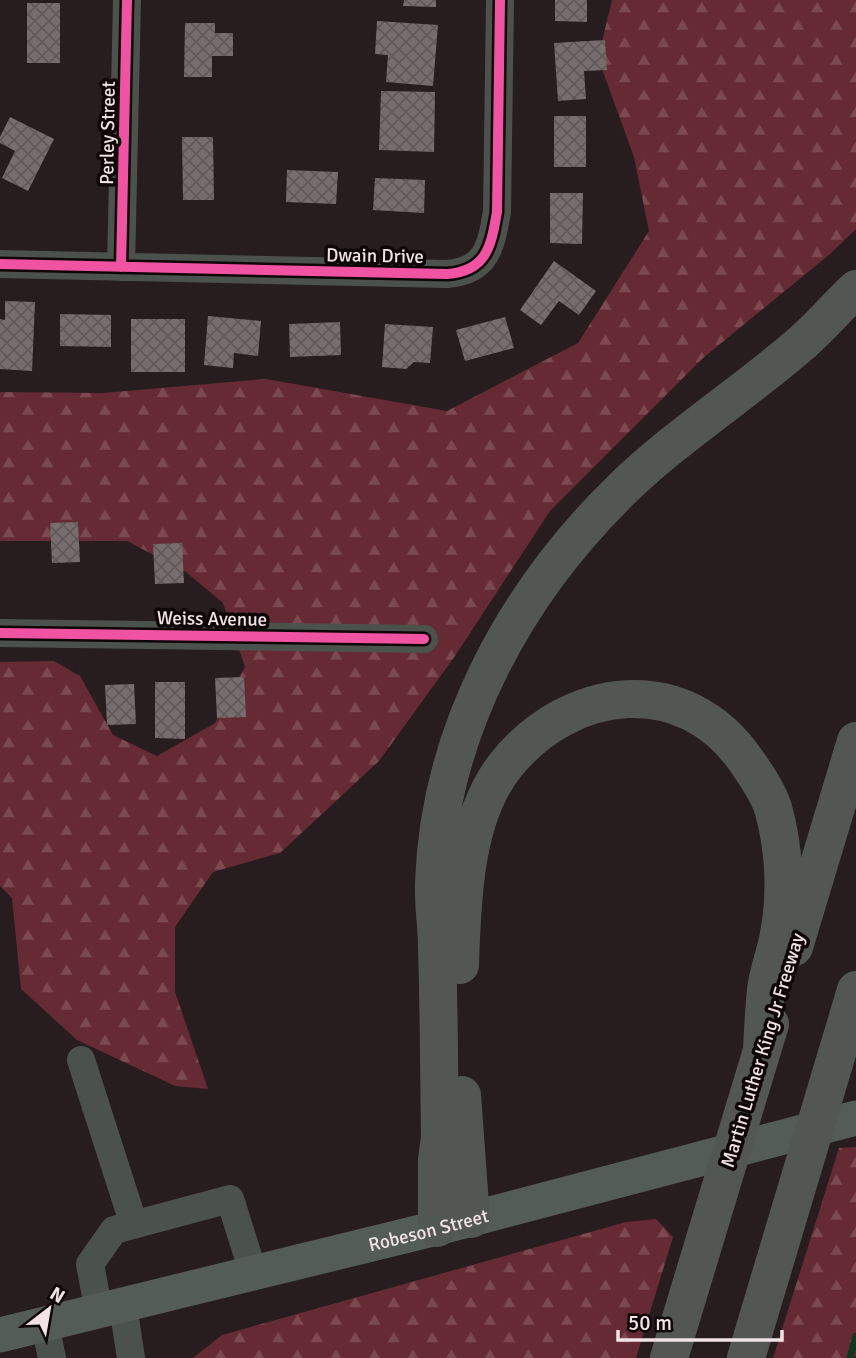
<svg xmlns="http://www.w3.org/2000/svg" width="856" height="1358" viewBox="0 0 856 1358" font-family="Signika,sans-serif">
	<style>
		.forest { fill: url(#forest-firs) }
		.lines { fill: none; stroke-linecap: round; stroke-linejoin: round }
		.stream { stroke: #103621; stroke-width: 7 }
		.building { fill: url(#building-cross-hatch) }
		.minor { stroke: #4b524c; stroke-width: 28 }
		.major { stroke: #535c55; stroke-width: 35 }
		.highway { stroke: #525851; stroke-width: 38 }
		.cycleway-casing { stroke: #0e0607; stroke-width: 15 }
		.cycleway { stroke: #f153a3; stroke-width: 10 }
		.labels { text-anchor: middle; stroke-width: 7; stroke-linejoin: round; paint-order: stroke }
		.street-label { font-size: 19px; fill: #f1e3e4; stroke: #0e0607 }
	</style>
	<defs>
		<pattern id="forest-firs" width="22" height="20" patternUnits="userSpaceOnUse" patternTransform="scale(1.75)"><rect width="22" height="20" fill="#652a33"/><path d="M5 1l3.5 6h-7zM16 11l3.5 6h-7z" fill="#7c4950"/></pattern>
		<pattern id="building-cross-hatch" width="8" height="8" patternUnits="userSpaceOnUse" patternTransform="scale(1.75)"><rect width="8" height="8" fill="#776d6e"/><path d="M0 0l8 8M0 8l8-8" fill="none" stroke="#605859"/></pattern>
	</defs>
	<rect width="100%" height="100%" fill="#271c1e"/>
	<!-- forest -->
	<path class="forest" d="M 612,0 L 856,0 L 856,229 L 830,254 L 703,358 L 550,511 L 455,656 L 379,761 L 280,853 L 213,872 L 175,927 L 175,992 L 208,1089 L 175,1086 L 77,1040 L 21,989 L 12,898 L 0,886 L 0,662 L 54,661 L 80,676 L 113,735 L 157,756 L 215,723 L 245,667 L 223,603 L 186,572 L 127,541 L 0,541 L 0,392 L 103,393 L 266,379 L 447,411 L 578,343 L 649,231 L 634,157 L 598,58 Z
		M 856,1147 L 856,1355 L 854,1358 L 773,1358 L 839,1148 Z
		M 656,1219 L 673,1237 L 636,1358 L 193,1358 L 222,1335 L 626,1222 Z"/>
	<g class="lines">
		<!-- stream -->
		<path class="stream" d="M 850,1358 L 856,1336"/>
	</g>
	<!-- building -->
	<path class="building" d="M 404,0 L 436,0 L 436,7 L 403,6 Z
		M 555,0 L 587,0 L 587,22 L 555,21 Z
		M 27,3 L 60,3 L 60,63 L 27,63 Z
		M 377,21 L 438,25 L 433,86 L 386,82 L 388,55 L 375,54 Z
		M 185,23 L 215,23 L 215,33 L 233,33 L 233,56 L 212,56 L 212,77 L 184,77 Z
		M 605,40 L 607,70 L 584,71 L 586,99 L 558,101 L 554,43 Z
		M 381,91 L 435,92 L 434,152 L 379,150 Z
		M 554,116 L 586,116 L 586,167 L 554,167 Z
		M 10,117 L 54,139 L 28,191 L 2,178 L 15,151 L 0,143 L 0,137 Z
		M 182,137 L 213,137 L 214,200 L 183,200 Z
		M 287,170 L 338,172 L 336,204 L 286,202 Z
		M 375,178 L 425,180 L 424,213 L 373,210 Z
		M 550,193 L 583,193 L 582,244 L 550,243 Z
		M 554,261 L 596,291 L 579,315 L 559,301 L 541,325 L 520,310 Z
		M 5,301 L 35,302 L 32,371 L 0,369 L 0,319 L 5,320 Z
		M 60,314 L 111,315 L 111,347 L 60,346 Z
		M 208,316 L 261,321 L 258,356 L 234,353 L 233,368 L 204,365 Z
		M 505,317 L 514,348 L 465,361 L 456,330 Z
		M 131,319 L 185,319 L 185,372 L 131,372 Z
		M 340,322 L 341,355 L 290,357 L 289,324 Z
		M 385,324 L 433,327 L 430,363 L 414,362 L 406,369 L 382,367 Z
		M 78,522 L 80,562 L 52,563 L 50,523 Z
		M 182,543 L 184,583 L 155,584 L 153,544 Z
		M 244,677 L 246,717 L 217,718 L 215,678 Z
		M 155,682 L 185,682 L 185,739 L 155,738 Z
		M 134,684 L 136,724 L 107,725 L 105,685 Z"/>
	<g class="lines">
		<!-- minor -->
		<path class="minor" d="M 0,264 L 447,274 C 487,271 491,246 497,212 L 500,0
			M 121,267 L 127,0
			M 0,633 L 424,639
			M 81,1060 L 134,1225
			M 123,1306 L 131,1358
			M 99,1312 L 90,1264 L 114,1230 L 230,1199 L 254,1275
			M 45,1324 L 52,1358"/>
		<!-- major -->
		<path class="major" id="s1" d="M 0,1335 L 437,1228 L 856,1118"/>
		<!-- highway -->
		<path class="highway" d="M 794,947 L 856,741
			M 460,965 C 462,902 464,818 505,766 C 569,685 685,670 747,762 C 756,775 768,792 773,808 C 784,847 787,893 779,934 C 776,953 768,971 766,990 C 764,1010 763,1029 762,1049
			M 462,1095 L 471,1219
			M 437,1228 L 437,1160 L 440,1137 C 439,1074 439,1010 437,947 C 437,926 433,904 434,883 C 439,731 516,592 623,488 C 679,434 746,392 804,341 C 822,325 838,306 856,289
			M 669,1358 L 770,1024
			M 746,1358 L 856,990"/>
		<!-- cycleway casing -->
		<g class="cycleway-casing">
			<path id="cycleway" d="M 0,264 L 447,274 C 487,271 491,246 497,212 L 500,0
				M 121,267 L 127,0
				M 0,633 L 424,639"/>
		</g>
		<!-- cycleway -->
		<use href="#cycleway" class="cycleway"/>
	</g>
	<g class="labels">
		<!-- street labels -->
		<g class="street-label">
			<text transform="translate(107 133) rotate(-89)" y="7">Perley Street</text>
			<text transform="translate(375 255) rotate(1)" y="7">Dwain Drive</text>
			<text transform="translate(212 618) rotate(1)" y="7">Weiss Avenue</text>
			<text transform="translate(762 1050) rotate(-73)" y="7">Martin Luther King Jr Freeway</text>
			<text dy="7" stroke="none"><textPath href="#s1" startOffset="441">Robeson Street</textPath></text>
		</g>
	</g>
	<!-- north arrow -->
	<g transform="translate(49 1309) rotate(31)" stroke="#0e0607" stroke-width="5" paint-order="stroke">
	<path d="M0-5L12 26L0 18L-12 26Z" fill="#f1e3e4"/>
	<text y="-10" font-size="19" font-weight="bold" text-anchor="middle" fill="#f1e3e4">N</text>
	</g>
	<!-- scale -->
	<path d="M618 1330v10h164v-10" fill="none" stroke="#f1e3e4" stroke-width="3.5"/>
	<text x="628" y="1330" font-size="21" fill="#f1e3e4" stroke="#0e0607" stroke-width="5" paint-order="stroke">50 m</text>
</svg>
